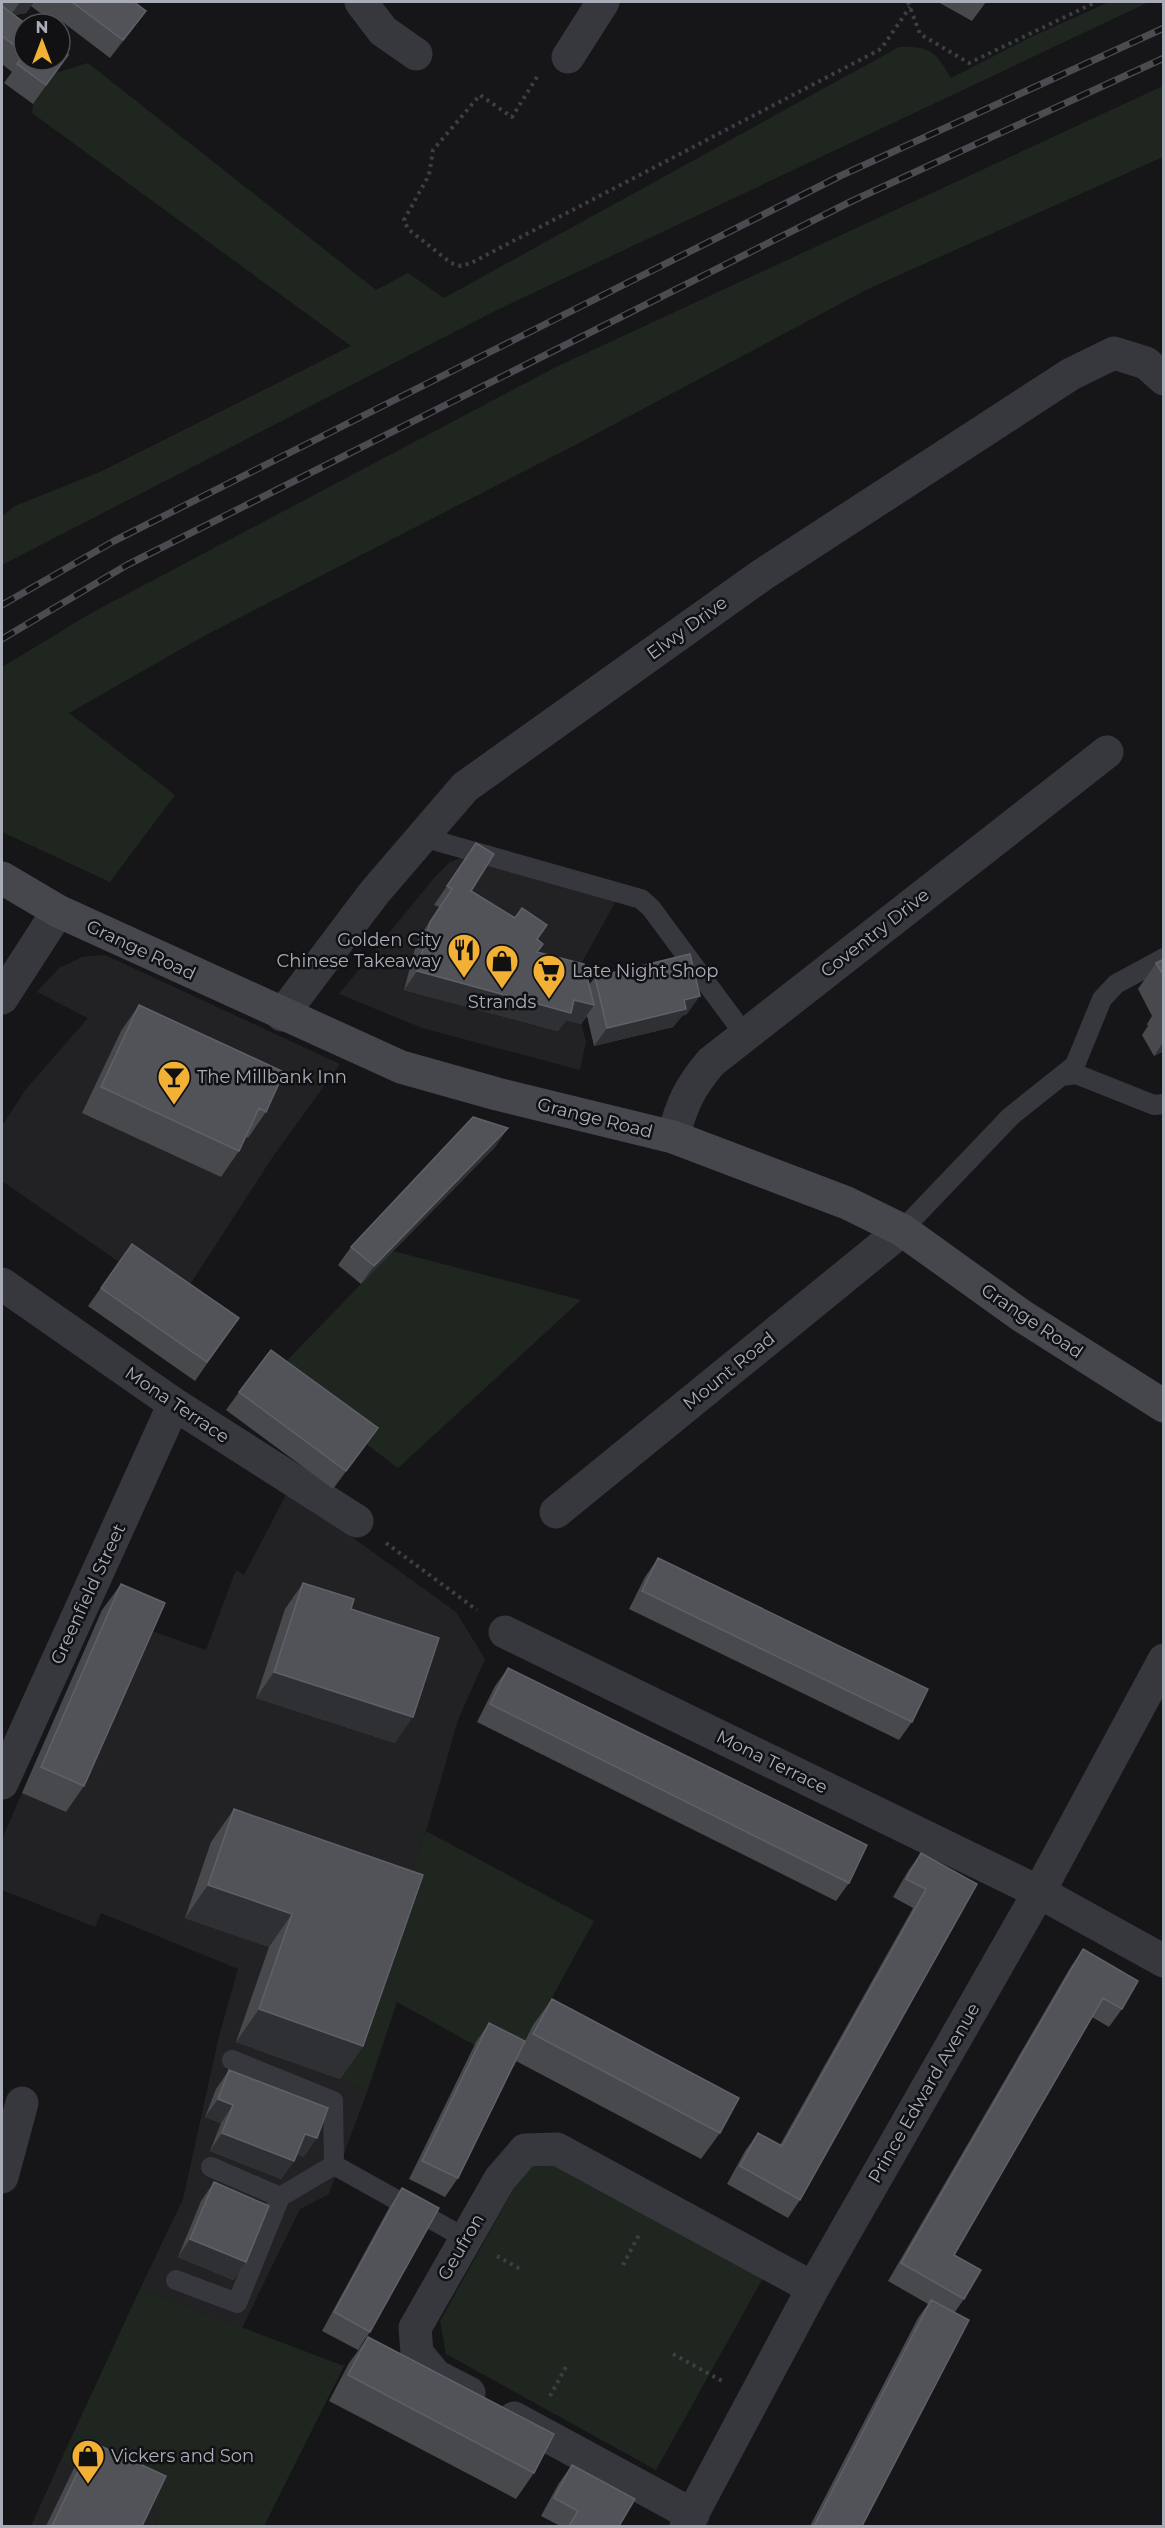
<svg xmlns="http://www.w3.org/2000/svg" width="1165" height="2528" viewBox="0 0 1165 2528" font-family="Montserrat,sans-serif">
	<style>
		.built { fill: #222225 }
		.green { fill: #1e261f }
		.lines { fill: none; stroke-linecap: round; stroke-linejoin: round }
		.path { stroke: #3d3f44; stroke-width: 4; stroke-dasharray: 3 4.5; stroke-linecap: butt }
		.lane { stroke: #37383d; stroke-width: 20 }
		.street { stroke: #37383d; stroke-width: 33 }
		.secondary { stroke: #45474d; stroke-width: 33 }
		.rail-casing { stroke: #4a4c52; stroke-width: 7 }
		.rail { stroke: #111113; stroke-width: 4.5; stroke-dasharray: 14; stroke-linecap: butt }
		.wall { fill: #47494d }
		.shaded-wall { fill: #2f3033 }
		.building { fill: #525359; stroke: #5f6168; stroke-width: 1.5 }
		.labels { text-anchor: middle; stroke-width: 5; stroke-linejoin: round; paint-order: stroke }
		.street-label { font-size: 18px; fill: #a8adb8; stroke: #111113 }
		.poi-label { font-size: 18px; fill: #a8adb8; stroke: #111113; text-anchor: start }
	</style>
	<rect width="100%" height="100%" fill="#161618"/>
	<!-- built -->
	<path class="built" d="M 465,856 L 616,901 L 571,982 L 586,1042 L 580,1070 L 422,1028 L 339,994 L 434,878 L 450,862 Z
		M 105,955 L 340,1064 L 272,1158 L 178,1303 L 2,1181 L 2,1126 L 26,1089 L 88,1018 L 37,992 L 59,968 L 82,957 Z
		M 288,1491 L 456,1612 L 485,1659 L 458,1720 L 426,1831 L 340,2079 L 367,2092 L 329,2194 L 300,2209 L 242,2328 L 140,2289 L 183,2199 L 219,2036 L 238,1969 L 101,1913 L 95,1927 L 2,1890 L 2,1839 L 102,1610 L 146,1629 L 206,1650 L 236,1570 L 244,1575 Z
		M 60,2462 L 162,2510 L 155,2526 L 31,2526 Z"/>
	<!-- green -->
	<path class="green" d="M 1109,2 L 1149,2 L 495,311 L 2,565 L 2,516 L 15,506 L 102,471 L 351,346 L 32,113 L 33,104 L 55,73 L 88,63 L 376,290 L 408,273 L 444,298 L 899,47 C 931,46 935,51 951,78 L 1029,38 Z
		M 1163,86 L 1163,157 L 868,289 L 579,443 L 204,636 L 69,713 L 175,795 L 110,882 L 2,832 L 2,667 L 93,612 L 556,367 Z
		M 393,1251 L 581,1300 L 398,1468 L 274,1374 Z
		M 426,1831 L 594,1921 L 514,2067 L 397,2002 L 367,2092 L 340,2079 Z
		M 527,2165 L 559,2165 L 763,2278 L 656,2470 L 446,2354 L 440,2321 Z
		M 140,2289 L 344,2366 L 264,2526 L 155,2526 L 162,2510 L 60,2462 Z"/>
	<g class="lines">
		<!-- path -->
		<path class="path" d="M 908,2 L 920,34 L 969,63 L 1096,2
			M 537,77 L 512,117 L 480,95 L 433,150 L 429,175 L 404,220 L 408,229 L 451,263 L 461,266 L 471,263 L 881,49 L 910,7
			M 386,1543 L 477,1610
			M 497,2256 L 520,2269
			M 623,2265 L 639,2235
			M 673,2354 L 722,2381
			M 550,2396 L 567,2365"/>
		<!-- lane -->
		<path class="lane" d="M 422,837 L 641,899 L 651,908 L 745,1035
			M 1062,1076 L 1076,1074 L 1154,1105 L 1164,1104
			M 902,1230 L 1011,1116 L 1075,1065 L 1102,999 L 1116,984 L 1164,958
			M 232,2060 L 333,2101 L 334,2165 L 465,2238
			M 211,2167 L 280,2197 L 334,2165
			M 176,2280 L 237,2303 L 280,2197"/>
		<!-- street -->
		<path class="street" d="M 361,2 L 383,31 L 416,54
			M 568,57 L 603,2
			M 2,998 L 58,911
			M 282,1015 L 374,893 L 465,787 L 762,575 L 1071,374 L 1114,353 L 1146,363 L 1164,379
			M 673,1137 C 682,1104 689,1088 711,1062 L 1107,752
			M 2,1284 L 174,1404 L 357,1521
			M 556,1512 L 902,1230
			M 505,1632 L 1039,1892 L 1164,1961
			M 2,1783 L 174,1404
			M 2,2177 L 22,2103
			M 469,2393 L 436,2376 L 417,2353 L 415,2328 L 500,2179 L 525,2150 L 557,2149 L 813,2288
			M 514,2418 L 693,2515
			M 686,2526 L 813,2288 L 1039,1892 L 1164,1660"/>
		<!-- secondary -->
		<path class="secondary" d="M 2,878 L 58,911 L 401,1067 L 497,1094 L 673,1137 L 847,1203 L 902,1230 L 1022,1316 L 1164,1406"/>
		<!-- rail casing -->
		<g class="rail-casing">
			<path id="rail" d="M 2,605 L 114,541 L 840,176 L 1164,28
				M 2,639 L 127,565 L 852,201 L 1164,58"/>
		</g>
		<!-- rail -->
		<use href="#rail" class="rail"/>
	</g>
	<!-- wall -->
	<path class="wall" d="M 2,2 L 134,2 L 133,29 L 110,58 L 56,17 L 53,23 L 31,6 L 26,13 L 14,15 L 68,55 L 33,104 L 4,83 L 12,72 L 2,64 Z
		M 938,2 L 986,2 L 972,21 Z
		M 476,843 L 471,891 L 537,940 L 537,952 L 589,985 L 595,977 L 687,1014 L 682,1016 L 673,1027 L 594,1046 L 587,1016 L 581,1024 L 566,1020 L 558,1031 L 404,990 L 417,941 L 439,907 L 434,905 Z
		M 1164,959 L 1164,1054 L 1162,1052 L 1154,1056 L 1142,1035 L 1148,1026 L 1147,1024 L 1152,1016 L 1138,989 L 1156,963 Z
		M 139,1005 L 266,1112 L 248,1138 L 246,1137 L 239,1151 L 221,1177 L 82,1113 L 121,1031 Z
		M 508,1128 L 495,1147 L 361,1284 L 338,1265 L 351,1247 Z
		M 132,1244 L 239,1318 L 195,1381 L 88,1306 Z
		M 239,1392 L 365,1446 L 333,1489 L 226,1410 Z
		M 658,1558 L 912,1722 L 899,1740 L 629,1609 L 645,1577 Z
		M 303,1583 L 395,1743 L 256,1698 L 285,1609 Z
		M 121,1584 L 84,1786 L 66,1812 L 22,1793 L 102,1610 Z
		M 508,1668 L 849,1883 L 836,1901 L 477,1722 L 495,1686 Z
		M 234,1809 L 363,2046 L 340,2079 L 236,2042 L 269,1947 L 185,1918 L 211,1842 Z
		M 921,1853 L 977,1884 L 800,2200 L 788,2218 L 727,2184 L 745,2151 L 758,2133 L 780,2145 L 913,1908 L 893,1897 L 908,1871 Z
		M 1083,1949 L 1122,2009 L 1109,2027 L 1092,2017 L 954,2255 L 964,2299 L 955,2312 L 862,2526 L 810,2526 L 918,2318 L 928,2304 L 888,2281 L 1070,1968 Z
		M 552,1999 L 720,2133 L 701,2159 L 516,2061 L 458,2178 L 445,2197 L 409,2179 L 476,2042 L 489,2023 L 525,2041 L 533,2025 Z
		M 229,2070 L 304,2157 L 297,2154 L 294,2161 L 281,2179 L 210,2151 L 221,2123 L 205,2117 L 216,2089 Z
		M 214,2182 L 246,2262 L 233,2280 L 178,2257 L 201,2201 Z
		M 402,2188 L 370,2332 L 358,2350 L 322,2331 L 390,2206 Z
		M 368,2337 L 534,2473 L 516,2499 L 329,2401 L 349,2363 Z
		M 92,2442 L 142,2526 L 46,2526 L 74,2468 Z
		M 572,2465 L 619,2526 L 560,2526 L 541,2516 L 559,2483 Z"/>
	<!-- shaded-wall -->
	<path class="shaded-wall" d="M 20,2 L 34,2 L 26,13 L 11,15 Z
		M 146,11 L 133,29 L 110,58 L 123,40 Z
		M 417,971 L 574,1000 L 594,1005 L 581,1024 L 566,1020 L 558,1031 L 404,990 Z
		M 700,996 L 687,1014 L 682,1016 L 673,1027 L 594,1046 L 607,1028 L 684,1000 Z
		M 1164,1041 L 1164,1050 L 1162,1052 L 1154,1056 Z
		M 508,1128 L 495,1147 L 361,1284 L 374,1266 Z
		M 378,1428 L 365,1446 L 333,1489 L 346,1471 Z
		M 274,1672 L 413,1717 L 395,1743 L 256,1698 Z
		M 208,1885 L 292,1914 L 269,1947 L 185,1918 Z
		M 259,2009 L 363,2046 L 340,2079 L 236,2042 Z
		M 218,2099 L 233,2105 L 221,2123 L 205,2117 Z
		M 222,2133 L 294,2161 L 281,2179 L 210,2151 Z
		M 305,2134 L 317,2138 L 304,2157 L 292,2152 Z
		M 190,2239 L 246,2262 L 233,2280 L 178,2257 Z"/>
	<!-- building -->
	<path class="building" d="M 72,2 L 134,2 L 146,11 L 123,40 Z
		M 2,6 L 26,24 L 24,24 L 24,53 L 2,36 Z
		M 60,49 L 68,55 L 46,85 L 17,64 L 24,54 L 24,60 L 60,60 Z
		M 476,843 L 494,854 L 471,891 L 515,918 L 522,908 L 547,925 L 537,939 L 543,944 L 537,952 L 584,964 L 594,1005 L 574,1000 L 571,1013 L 417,971 L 430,922 L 452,889 L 447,886 Z
		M 690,954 L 700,996 L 684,1000 L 686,1009 L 607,1028 L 595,977 Z
		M 1164,959 L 1164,976 L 1156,963 Z
		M 139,1005 L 284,1072 L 266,1112 L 259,1108 L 239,1151 L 101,1087 Z
		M 473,1117 L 508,1128 L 374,1266 L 351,1247 Z
		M 132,1244 L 239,1318 L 207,1362 L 101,1288 Z
		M 271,1350 L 378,1428 L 346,1471 L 239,1392 Z
		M 658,1558 L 928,1689 L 912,1722 L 642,1591 Z
		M 303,1583 L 354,1599 L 351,1609 L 439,1638 L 413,1717 L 274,1672 Z
		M 121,1584 L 165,1603 L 84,1786 L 41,1767 Z
		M 508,1668 L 867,1845 L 849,1883 L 490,1704 Z
		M 234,1809 L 423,1875 L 363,2046 L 259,2009 L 292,1914 L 208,1885 Z
		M 921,1853 L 977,1884 L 800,2200 L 740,2166 L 758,2133 L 782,2146 L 926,1889 L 906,1879 Z
		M 1083,1949 L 1138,1981 L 1122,2009 L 1103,1998 L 954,2255 L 981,2270 L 964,2299 L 901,2263 Z
		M 552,1999 L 739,2098 L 720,2133 L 533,2034 Z
		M 489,2023 L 525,2041 L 458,2178 L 422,2161 Z
		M 229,2070 L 328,2108 L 317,2138 L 305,2134 L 294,2161 L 222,2133 L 233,2105 L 218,2099 Z
		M 214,2182 L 269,2206 L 246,2262 L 190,2239 Z
		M 402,2188 L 439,2208 L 370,2332 L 334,2312 Z
		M 931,2300 L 969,2320 L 862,2526 L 814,2526 Z
		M 368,2337 L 554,2434 L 534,2473 L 348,2375 Z
		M 92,2442 L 166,2476 L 142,2526 L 52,2526 Z
		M 572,2465 L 635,2499 L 619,2526 L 569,2526 L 578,2511 L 554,2498 Z"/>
	<!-- icons -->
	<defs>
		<g id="restaurant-pin" transform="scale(1.725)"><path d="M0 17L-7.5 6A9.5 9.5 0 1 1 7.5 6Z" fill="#f2b134" stroke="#111113"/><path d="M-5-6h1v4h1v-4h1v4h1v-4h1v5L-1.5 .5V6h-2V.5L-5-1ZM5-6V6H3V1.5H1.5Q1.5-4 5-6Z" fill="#111"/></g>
		<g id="shop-pin" transform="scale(1.725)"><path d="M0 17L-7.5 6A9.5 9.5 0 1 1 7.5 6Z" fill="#f2b134" stroke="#111113"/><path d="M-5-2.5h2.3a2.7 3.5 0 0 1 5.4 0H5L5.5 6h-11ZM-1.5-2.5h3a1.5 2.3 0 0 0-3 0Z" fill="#111"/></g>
		<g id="supermarket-pin" transform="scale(1.725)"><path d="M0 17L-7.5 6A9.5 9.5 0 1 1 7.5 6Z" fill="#f2b134" stroke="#111113"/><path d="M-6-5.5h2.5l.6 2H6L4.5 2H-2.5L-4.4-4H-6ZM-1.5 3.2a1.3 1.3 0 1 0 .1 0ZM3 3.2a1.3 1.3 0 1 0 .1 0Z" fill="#111"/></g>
		<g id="bar-pin" transform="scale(1.725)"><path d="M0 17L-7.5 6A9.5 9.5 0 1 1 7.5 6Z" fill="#f2b134" stroke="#111113"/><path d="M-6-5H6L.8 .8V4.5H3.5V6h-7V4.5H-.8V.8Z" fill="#111"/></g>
	</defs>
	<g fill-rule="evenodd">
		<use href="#restaurant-pin" x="464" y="950"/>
		<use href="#shop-pin" x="502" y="961"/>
		<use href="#supermarket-pin" x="549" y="971"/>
		<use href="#bar-pin" x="174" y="1077"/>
		<use href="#shop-pin" x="88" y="2456"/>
	</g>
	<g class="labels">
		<!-- street labels -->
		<g class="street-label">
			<text transform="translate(687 628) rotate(-36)" y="6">Elwy Drive</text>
			<text transform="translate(875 933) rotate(-38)" y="6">Coventry Drive</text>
			<text transform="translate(141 950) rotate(25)" y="6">Grange Road</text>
			<text transform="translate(595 1118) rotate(14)" y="6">Grange Road</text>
			<text transform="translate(1032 1321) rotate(34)" y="6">Grange Road</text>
			<text transform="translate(729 1371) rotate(-39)" y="6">Mount Road</text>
			<text transform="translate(177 1405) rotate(34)" y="6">Mona Terrace</text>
			<text transform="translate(88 1594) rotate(-65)" y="6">Greenfield Street</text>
			<text transform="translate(772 1762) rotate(26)" y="6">Mona Terrace</text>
			<text transform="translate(924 2093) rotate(-60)" y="6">Prince Edward Avenue</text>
			<text transform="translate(461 2247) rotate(-60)" y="6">Geufron</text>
		</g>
		<!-- poi labels -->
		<g class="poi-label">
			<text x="441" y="946" text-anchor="end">Golden City<tspan x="441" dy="21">Chinese Takeaway</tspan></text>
			<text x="572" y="977">Late Night Shop</text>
			<text x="502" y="1008" text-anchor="middle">Strands</text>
			<text x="197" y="1083">The Millbank Inn</text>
			<text x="111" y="2462">Vickers and Son</text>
		</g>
	</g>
	<!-- border -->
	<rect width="1165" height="2528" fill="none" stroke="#a8adb8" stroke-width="6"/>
	<!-- north arrow -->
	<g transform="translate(42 42)"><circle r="28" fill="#111113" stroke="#4d4f55" stroke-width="1.5"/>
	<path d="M0-4.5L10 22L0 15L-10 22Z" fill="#f2b134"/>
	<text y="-9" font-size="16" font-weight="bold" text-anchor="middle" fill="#a8adb8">N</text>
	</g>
</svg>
